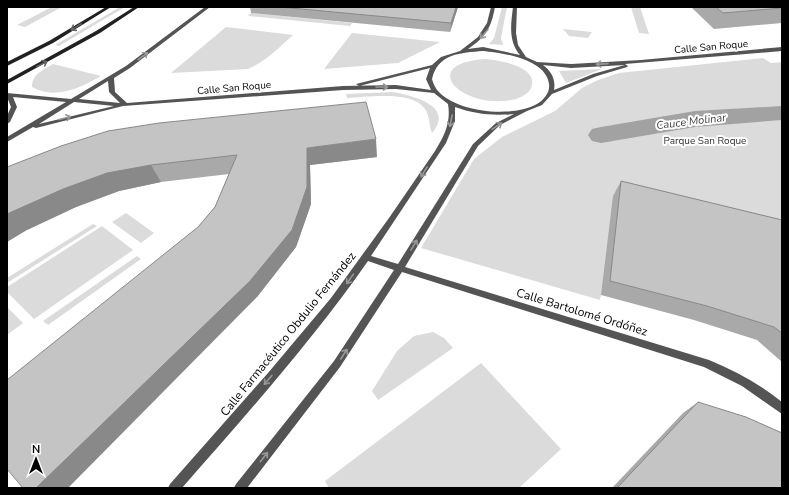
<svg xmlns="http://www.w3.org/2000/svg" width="789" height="495" viewBox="0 0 789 495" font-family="'Nunito Sans',sans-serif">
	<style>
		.green { fill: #dbdbdb }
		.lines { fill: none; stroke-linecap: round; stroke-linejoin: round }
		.canal { fill: #a2a2a2; fill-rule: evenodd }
		.street { fill: #545454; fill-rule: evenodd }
		.secondary { fill: #212121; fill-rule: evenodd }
		.wall { fill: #a9a9a9 }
		.shaded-wall { fill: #898989 }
		.building { fill: #c4c4c4; stroke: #898989 }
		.oneway { stroke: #646464 }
		.oneway2 { stroke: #989898 }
		.labels { text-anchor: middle; stroke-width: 4; stroke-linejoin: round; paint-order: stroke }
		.far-street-label { font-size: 10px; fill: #000; stroke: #fff }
		.far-park-label { font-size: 10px; fill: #323232; stroke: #fff }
		.far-water-label { font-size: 11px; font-style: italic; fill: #434343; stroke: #fff }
		.street-label { font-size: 12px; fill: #000; stroke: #fff }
	</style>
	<rect width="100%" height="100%" fill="#fff"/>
	<!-- green -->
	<path class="green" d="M 52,7 L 62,7 L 25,27 L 17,25 Z
		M 120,7 L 125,7 L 59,46 L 55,45 Z
		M 502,7 L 507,7 L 501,38 L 503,45 L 489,44 L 494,38 Z
		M 631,7 L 640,7 L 649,34 L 639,33 Z
		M 251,13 L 352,23 L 350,26 L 248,16 Z
		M 226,27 L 293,35 C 279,48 266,61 248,69 L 171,73 Z
		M 563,29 L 592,32 L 588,38 L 569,36 Z
		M 352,33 L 440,42 L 398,63 L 324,69 Z
		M 763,58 L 771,63 L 782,62 L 782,238 L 601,295 L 600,300 L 421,248 L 474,159 L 502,137 L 555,111 L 582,88 L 598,80 L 619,73 Z
		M 486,59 C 499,60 540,67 531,88 C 528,95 518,99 511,100 C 460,109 417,63 486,59 Z
		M 53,64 L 101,76 C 81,88 54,100 32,87 C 32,74 43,70 53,64 Z
		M 602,69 L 566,83 L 559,71 Z
		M 392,92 C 410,95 456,105 432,133 C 429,126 430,116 425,109 C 413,90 367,97 347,98 L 346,94 Z
		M 126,213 L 154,233 L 141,243 L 112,222 Z
		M 93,224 L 97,226 L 7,283 L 7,278 Z
		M 102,226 L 133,250 L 34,319 L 7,292 L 7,287 Z
		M 137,256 L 141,259 L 48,325 L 43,321 Z
		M 7,307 L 23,323 L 7,335 Z
		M 433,332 L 444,338 L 453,348 L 378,400 L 372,391 L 397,351 L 414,336 Z
		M 481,363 L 561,449 L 519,488 L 329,488 L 325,481 Z"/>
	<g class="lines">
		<!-- canal -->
		<path class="canal" d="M 782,106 L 782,120 L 695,127 L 601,143 L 592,141 L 588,135 L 592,129 L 601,127 L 695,111 Z"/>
		<!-- street -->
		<path class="street" d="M 205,7 L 210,7 L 130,68 L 114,78 L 115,92 L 127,103 L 343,86 L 396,85 L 431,90 L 426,79 L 430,68 L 359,86 L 356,84 L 432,65 L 441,57 L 460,51 L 478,37 L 487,23 L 491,7 L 495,7 C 491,28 486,37 468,49 L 483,47 L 520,55 C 508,41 511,24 513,7 L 517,7 L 516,33 L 518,45 L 526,57 L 537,62 L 571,64 L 641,60 L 782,47 L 782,51 L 625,64 L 628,66 L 627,67 L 597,76 L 552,94 L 542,105 L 527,111 L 500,125 L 478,146 L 405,267 L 709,360 C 735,371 760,384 782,402 L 782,414 L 742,386 L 704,367 L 402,272 L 340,367 L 247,488 L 234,488 L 236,484 L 334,361 L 394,270 L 368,261 C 312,341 246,415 182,488 L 168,488 L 170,484 L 268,373 L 331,298 L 389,218 L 435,151 C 445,135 451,122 448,104 L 434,93 L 396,89 L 343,90 L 123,106 L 36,128 L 33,127 L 7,142 L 7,137 L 66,102 L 13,97 L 17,107 L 10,122 L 7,124 L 7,116 L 11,107 L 7,97 L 7,93 L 71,99 L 126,66 ZM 483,51 C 503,53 546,59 549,84 C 550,91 546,97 540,102 C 516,119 456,113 437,90 C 435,87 433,83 432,79 C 438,53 461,53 483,51 ZM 543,65 L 571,68 L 625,65 L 593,74 L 554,90 C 556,79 551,71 543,65 ZM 108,81 L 109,92 L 120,103 L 79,99 ZM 74,102 L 114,106 L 39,124 ZM 455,107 C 474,114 493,116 514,114 L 496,123 L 473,144 L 398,264 L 371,256 L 446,143 L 455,121 Z"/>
		<!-- secondary -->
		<path class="secondary" d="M 106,7 L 111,7 L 53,43 L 7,66 L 7,62 L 49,41 Z
			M 134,7 L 139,7 L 100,33 L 7,84 L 7,80 L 96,31 Z"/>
	</g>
	<!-- wall -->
	<path class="wall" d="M 250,7 L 458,7 L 450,32 L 251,13 Z
		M 691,7 L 782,7 L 782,23 L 714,29 Z
		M 61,146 L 377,157 L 310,165 L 311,204 L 296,247 L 257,297 L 198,227 L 215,207 L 229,174 L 161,182 L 119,191 L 76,207 L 27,230 Z
		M 621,181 L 782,220 L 782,362 L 757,340 L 694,320 L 601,295 L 613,196 Z
		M 698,402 L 782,488 L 612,488 L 683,413 Z"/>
	<!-- shaded-wall -->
	<path class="shaded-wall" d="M 456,7 L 458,7 L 450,32 L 451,23 Z
		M 376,139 L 377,157 L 310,165 L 311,204 L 296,247 L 257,297 L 68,488 L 36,488 L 307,148 Z
		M 151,165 L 161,182 L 119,191 L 76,207 L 27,230 L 7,242 L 7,214 L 10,212 L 63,189 L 107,173 Z"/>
	<!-- building -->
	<path class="building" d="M 280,7 L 456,7 L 451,23 Z
		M 716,7 L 782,7 L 782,8 L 723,13 Z
		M 366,102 L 376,139 L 307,148 L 307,187 L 292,230 L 250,281 L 36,488 L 23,488 L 7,469 L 7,380 L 198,227 L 215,207 L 237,155 L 151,165 L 107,173 L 63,189 L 7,214 L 7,167 L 61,146 L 108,131 L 159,123 Z
		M 621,181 L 782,220 L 782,333 L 774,327 L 707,306 L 610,281 Z
		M 698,402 L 746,417 L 782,433 L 782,488 L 617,488 Z"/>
	<!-- one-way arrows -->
	<defs><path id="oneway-shaft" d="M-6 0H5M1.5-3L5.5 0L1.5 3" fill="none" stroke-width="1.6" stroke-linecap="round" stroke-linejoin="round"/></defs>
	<g class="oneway">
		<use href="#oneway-shaft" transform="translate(76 27) rotate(149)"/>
		<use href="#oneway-shaft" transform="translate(42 64) rotate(-28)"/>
	</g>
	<g class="oneway2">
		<use href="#oneway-shaft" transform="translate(484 34) rotate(131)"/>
		<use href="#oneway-shaft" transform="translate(143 56) rotate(-36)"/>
		<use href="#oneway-shaft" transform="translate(602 64) rotate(176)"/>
		<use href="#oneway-shaft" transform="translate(382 87)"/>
		<use href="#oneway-shaft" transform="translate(65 118) rotate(-15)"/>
		<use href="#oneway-shaft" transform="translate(451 121) rotate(101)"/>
		<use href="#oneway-shaft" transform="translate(497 126) rotate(-34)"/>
		<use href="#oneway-shaft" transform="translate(424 172) rotate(122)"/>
		<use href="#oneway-shaft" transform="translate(414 245) rotate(-59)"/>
		<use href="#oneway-shaft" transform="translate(350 279) rotate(126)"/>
		<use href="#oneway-shaft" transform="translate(344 354) rotate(-57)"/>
		<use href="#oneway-shaft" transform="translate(268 380) rotate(130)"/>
		<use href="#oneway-shaft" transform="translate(264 457) rotate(-52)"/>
	</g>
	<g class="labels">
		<!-- far-street labels -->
		<g class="far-street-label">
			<text transform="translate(711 46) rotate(-5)" y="4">Calle San Roque</text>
			<text transform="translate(234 87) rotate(-5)" y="4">Calle San Roque</text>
		</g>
		<!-- far-park labels -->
		<g class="far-park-label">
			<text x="705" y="144">Parque San Roque</text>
		</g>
		<!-- far-water labels -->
		<g class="far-water-label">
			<text transform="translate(691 121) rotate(-7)" y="4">Cauce Molinar</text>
		</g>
		<!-- street labels -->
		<g class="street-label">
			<text transform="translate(582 312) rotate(17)" y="4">Calle Bartolomé Ordóñez</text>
			<text transform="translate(288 334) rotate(-51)" y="4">Calle Farmacéutico Obdulio Fernández</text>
		</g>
	</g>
	<!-- border -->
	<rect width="789" height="495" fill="none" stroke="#000000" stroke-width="16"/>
	<!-- north arrow -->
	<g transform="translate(36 459)" stroke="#ffffff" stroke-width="3" paint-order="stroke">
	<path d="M0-3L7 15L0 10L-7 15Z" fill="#000000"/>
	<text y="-6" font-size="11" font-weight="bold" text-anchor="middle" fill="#000000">N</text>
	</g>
</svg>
